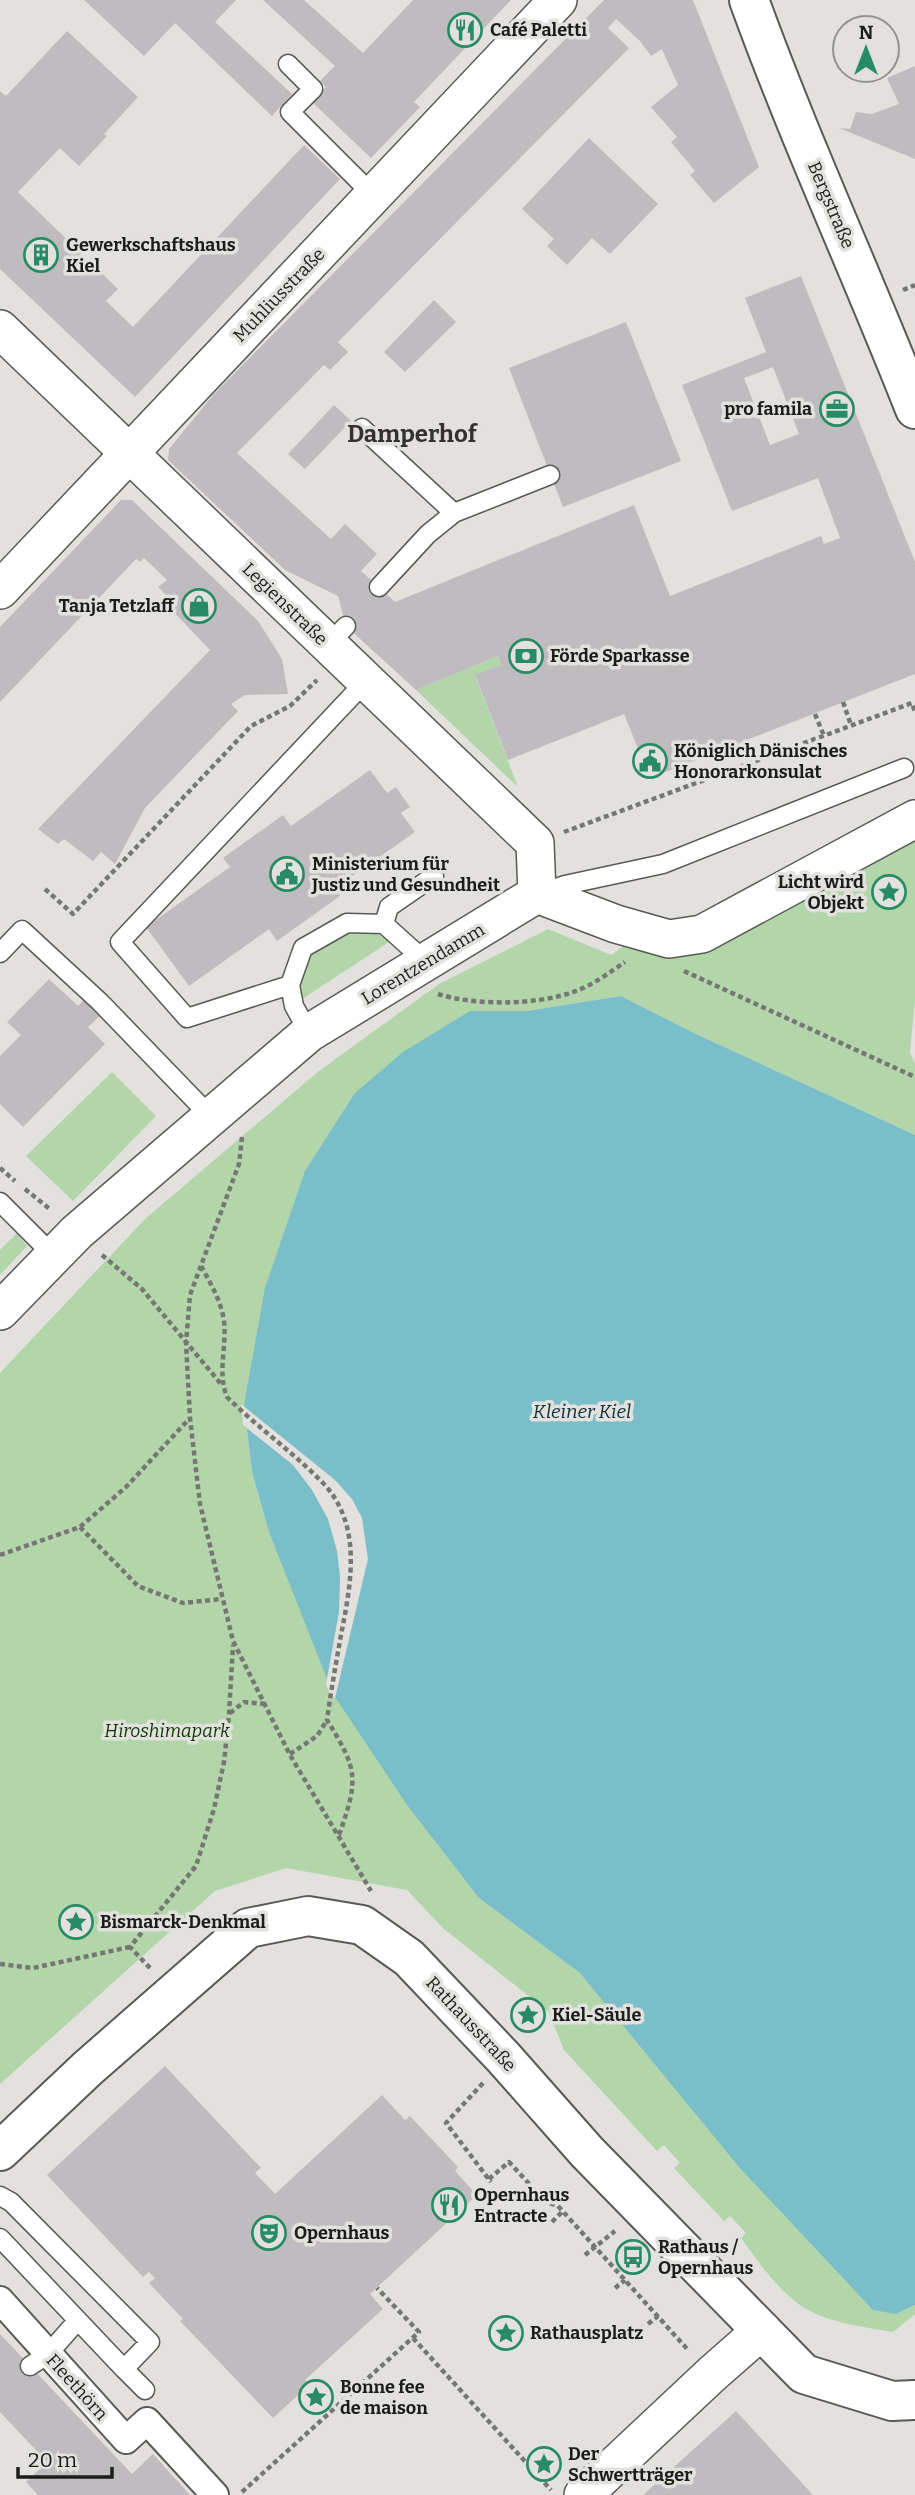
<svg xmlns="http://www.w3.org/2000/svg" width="915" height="2495" viewBox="0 0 915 2495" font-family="Bitter,serif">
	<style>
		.green { fill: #b3d5aa }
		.water { fill: #7abec9 }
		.pier { fill: #e2e1dd }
		.building { fill: #bfbcc0; fill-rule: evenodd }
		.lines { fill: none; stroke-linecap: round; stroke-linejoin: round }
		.service-casing { stroke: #5a5955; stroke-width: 21 }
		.pedestrian-casing { stroke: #5a5955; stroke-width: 30 }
		.minor-casing { stroke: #5a5955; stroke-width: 40 }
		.tertiary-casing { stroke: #5a5955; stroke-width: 42 }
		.path { stroke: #767673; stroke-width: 4.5; stroke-dasharray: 5 3.5; stroke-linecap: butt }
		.service { stroke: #fff; stroke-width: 18 }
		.pedestrian { stroke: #fff; stroke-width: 26 }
		.minor { stroke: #fff; stroke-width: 37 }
		.tertiary { stroke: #fff; stroke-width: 38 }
		.labels { text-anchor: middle; stroke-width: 7; stroke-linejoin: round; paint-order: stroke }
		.poi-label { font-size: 18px; font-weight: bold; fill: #1c1c1a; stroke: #e2e1dd; text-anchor: start }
		.street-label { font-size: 18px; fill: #1c1c1a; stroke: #e2e1dd }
		.park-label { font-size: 18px; font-style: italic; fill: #0b3900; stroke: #e2e1dd }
		.water-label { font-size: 19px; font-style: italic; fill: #0e3036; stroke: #e2e1dd }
		.district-label { font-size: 24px; font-weight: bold; fill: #33322f; stroke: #e2e1dd }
	</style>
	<rect width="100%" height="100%" fill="#e2e1dd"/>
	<!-- green -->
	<path class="green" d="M 498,656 L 501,665 L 475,676 L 518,787 L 416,690 Z
		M 915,824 L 915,1000 L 910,1052 L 915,1064 L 915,1135 L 694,1033 L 621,996 L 527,1011 L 470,1011 L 244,1405 L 252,1472 L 269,1532 L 479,1898 L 580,1973 L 896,2314 L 915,2305 L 915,2314 L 893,2332 C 865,2327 834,2324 808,2310 C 781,2295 759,2263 741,2238 L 746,2233 L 730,2216 L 724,2221 L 674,2168 L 680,2163 L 664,2145 L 657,2151 L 564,2050 L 549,2012 L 444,1929 L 407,1890 L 286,1868 L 215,1891 L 0,2084 L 0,1373 L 145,1219 L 319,1071 L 439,984 L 548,929 L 611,955 L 648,929 L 684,954 Z
		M 363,930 L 373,930 L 389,942 L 299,1001 C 299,994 298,985 299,978 C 307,949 336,934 363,930 Z
		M 112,1072 L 156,1116 L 73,1201 L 26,1156 Z
		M 17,1233 L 27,1246 L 0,1275 L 0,1250 Z"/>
	<!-- water -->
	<path class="water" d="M 621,996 L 694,1033 L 915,1135 L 915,2305 L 896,2314 L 873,2310 L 739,2167 L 580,1973 L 479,1898 L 407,1805 L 333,1694 L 269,1532 L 252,1472 L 244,1405 L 265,1288 L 305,1171 L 355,1093 L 403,1052 L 470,1011 L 527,1011 Z"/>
	<!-- pier -->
	<path class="pier" d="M 241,1404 L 335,1480 L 352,1499 L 362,1518 L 368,1559 L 335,1698 L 331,1697 L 326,1684 L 339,1612 L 340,1577 L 337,1551 L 328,1519 L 312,1490 L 293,1465 L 243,1425 Z"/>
	<!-- building -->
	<path class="building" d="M 84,0 L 236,0 L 215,22 L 292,94 L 272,116 L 175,23 L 144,56 Z
		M 263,0 L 304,0 L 363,53 L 413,0 L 511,0 L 414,102 L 420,107 L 371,158 L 312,102 L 326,87 L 320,81 L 335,66 Z
		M 604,0 L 693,0 L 759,167 L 714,203 L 690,175 L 695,171 L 671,142 L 677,137 L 651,107 L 678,85 L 662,49 L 651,56 L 640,41 L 616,19 L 608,28 L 629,48 L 338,342 L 348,352 L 330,370 L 324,365 L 237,453 L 331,539 L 345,524 L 377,554 L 361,571 L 395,602 L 634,505 L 670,596 L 821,536 L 824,544 L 840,538 L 818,478 L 732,511 L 682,385 L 766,352 L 745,298 L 801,276 L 915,562 L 915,674 L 650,778 L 624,714 L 508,760 L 475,675 L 501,665 L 498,656 L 416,690 L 346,626 L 338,596 L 285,570 L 168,460 L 169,449 L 214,394 ZM 773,367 L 799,434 L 770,445 L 744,378 Z
		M 67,31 L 138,97 L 104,134 L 107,136 L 79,166 L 60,148 L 18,192 L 118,289 L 106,301 L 133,327 L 304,145 L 340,179 L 135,397 L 0,269 L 0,91 L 6,96 Z
		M 915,66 L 915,159 L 839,128 L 850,129 L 856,112 L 872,114 L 899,104 L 887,78 Z
		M 589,138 L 658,204 L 610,254 L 592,238 L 567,265 L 547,246 L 554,239 L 522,209 Z
		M 434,300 L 456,322 L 405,372 L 384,352 Z
		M 626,322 L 681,461 L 563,507 L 509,368 Z
		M 334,405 L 351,421 L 305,469 L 288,454 Z
		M 121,500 L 132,500 L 258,621 L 282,659 L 288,694 L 245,695 L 231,704 L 238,711 L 145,808 L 115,864 L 101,852 L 93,861 L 64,839 L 58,844 L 38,829 L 210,650 L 166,604 L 170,599 L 158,587 L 167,580 L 144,558 L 140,562 L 136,559 L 0,702 L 0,627 Z
		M 370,770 L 387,793 L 396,787 L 410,807 L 401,813 L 415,832 L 335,888 L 340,896 L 277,941 L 269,929 L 189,986 L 146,927 L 230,867 L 223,858 L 283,815 L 291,826 Z
		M 49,979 L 78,1006 L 86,998 L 102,1014 L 88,1027 L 105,1044 L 23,1127 L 0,1104 L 0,1056 L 21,1035 L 7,1022 Z
		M 165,2066 L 261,2168 L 255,2173 L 275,2194 L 382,2095 L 405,2120 L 410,2116 L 458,2167 L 455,2171 L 477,2195 L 370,2294 L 383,2309 L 305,2380 L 309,2385 L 273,2418 L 180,2321 L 183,2319 L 149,2283 L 155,2278 L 149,2272 L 143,2277 L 47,2175 Z
		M 0,2334 L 132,2474 L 153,2454 L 190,2495 L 38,2495 L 26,2482 L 47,2462 L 0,2412 Z
		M 736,2411 L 813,2495 L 643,2495 Z"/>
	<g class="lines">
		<!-- service casing -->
		<g class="service-casing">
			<path id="service" d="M 288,64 L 313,89 L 290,112 L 374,196
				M 362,428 L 454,513
				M 379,587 L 428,534 L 454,513 L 550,475
				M 328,645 L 346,626
				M 544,892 L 565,885 L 663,864 L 904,768
				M 384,924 L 389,907 L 434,876
				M 0,953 L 22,930 L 100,1002 L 212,1118
				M 290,985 L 187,1018 L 120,942 L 366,681
				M 309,1033 L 294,1006 L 290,985 L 303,948 L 347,923 L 384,924 L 426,962
				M 0,1202 L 53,1255
				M 0,2196 L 11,2202 L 150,2342 L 124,2369 L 0,2238
				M 30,2366 L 48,2354 L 78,2320
				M 124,2369 L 145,2390"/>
		</g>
		<!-- pedestrian casing -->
		<g class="pedestrian-casing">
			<path id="pedestrian" d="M 0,2300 L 126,2440 L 147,2421 L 215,2495"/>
		</g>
		<!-- minor casing -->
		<g class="minor-casing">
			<path id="minor" d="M 0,329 L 535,843 L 537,894
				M 0,590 L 558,0
				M 537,894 L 616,924 L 669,939 L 702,934 L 915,819
				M 0,1311 L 77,1232 L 309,1033 L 537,894
				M 583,2495 L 712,2374 L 762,2330"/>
		</g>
		<!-- tertiary casing -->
		<g class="tertiary-casing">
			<path id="tertiary" d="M 749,0 C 799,138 861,272 915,409
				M 0,2151 L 88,2068 L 248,1928 L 308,1916 L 362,1925 L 409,1958 L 503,2057 L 587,2152 L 804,2374 L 892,2401 L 915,2400"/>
		</g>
		<!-- path -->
		<path class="path" d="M 903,290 L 915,285
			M 843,702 L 851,725
			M 815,714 L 824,736
			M 564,832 L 912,703 L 915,712
			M 45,889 L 73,914 L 251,726 L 290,706 L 317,680
			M 684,971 L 915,1077
			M 438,994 C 475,1006 537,1005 573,992 C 592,986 610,972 625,962
			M 242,1137 L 239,1164 L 190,1295 L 186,1343 L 190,1418 L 200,1504 L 233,1641 L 290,1755 L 371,1891
			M 0,1168 L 15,1181
			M 25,1189 L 51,1210
			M 102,1255 L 142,1289 L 221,1384
			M 201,1266 C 211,1284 221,1301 224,1321 C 227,1347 217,1373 227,1397 C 257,1427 293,1452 323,1483 C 363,1525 351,1584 341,1635 C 336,1663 331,1691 327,1720 C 358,1770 359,1779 339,1835
			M 80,1527 L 138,1586 L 183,1603 L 222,1599
			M 0,1555 L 80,1527 L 126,1487 L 190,1418
			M 230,1713 L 244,1702 L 265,1704
			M 290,1754 L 317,1736 L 327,1720
			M 0,1964 L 33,1968 L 130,1947
			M 150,1968 L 130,1947 L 196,1866 L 214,1809 L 224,1762 L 229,1714 L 233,1645
			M 483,2083 L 446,2123 L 491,2182
			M 489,2179 L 509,2162 L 546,2202 L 558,2206 L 689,2351
			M 552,2222 L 563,2211
			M 585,2255 L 615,2231
			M 615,2288 L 625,2280
			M 648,2324 L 658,2316
			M 413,2338 L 551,2490
			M 242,2492 L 419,2332 L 377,2288"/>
		<!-- service -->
		<use href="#service" class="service"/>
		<!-- pedestrian -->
		<use href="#pedestrian" class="pedestrian"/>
		<!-- minor -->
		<use href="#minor" class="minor"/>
		<!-- tertiary -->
		<use href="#tertiary" class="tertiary"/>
	</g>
	<!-- icons -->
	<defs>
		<g id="restaurant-ring" transform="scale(1.75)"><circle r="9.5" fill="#e2e1dd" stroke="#278b66" stroke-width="1.5"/><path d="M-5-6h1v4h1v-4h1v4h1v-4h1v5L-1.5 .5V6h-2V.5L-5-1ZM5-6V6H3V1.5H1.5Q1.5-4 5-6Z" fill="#278b66"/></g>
		<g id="building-ring" transform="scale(1.75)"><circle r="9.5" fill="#e2e1dd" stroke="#278b66" stroke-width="1.5"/><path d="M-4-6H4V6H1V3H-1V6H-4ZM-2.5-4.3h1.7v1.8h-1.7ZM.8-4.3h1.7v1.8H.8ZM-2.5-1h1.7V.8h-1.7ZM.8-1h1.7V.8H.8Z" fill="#278b66"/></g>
		<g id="office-ring" transform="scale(1.75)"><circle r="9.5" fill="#e2e1dd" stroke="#278b66" stroke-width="1.5"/><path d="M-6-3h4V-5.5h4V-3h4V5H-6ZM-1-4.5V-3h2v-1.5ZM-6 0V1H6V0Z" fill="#278b66"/></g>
		<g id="shop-ring" transform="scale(1.75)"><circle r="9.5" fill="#e2e1dd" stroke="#278b66" stroke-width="1.5"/><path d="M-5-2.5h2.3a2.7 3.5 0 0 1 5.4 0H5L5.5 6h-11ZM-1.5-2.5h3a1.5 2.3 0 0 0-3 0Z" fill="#278b66"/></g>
		<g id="bank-ring" transform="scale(1.75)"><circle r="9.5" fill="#e2e1dd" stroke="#278b66" stroke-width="1.5"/><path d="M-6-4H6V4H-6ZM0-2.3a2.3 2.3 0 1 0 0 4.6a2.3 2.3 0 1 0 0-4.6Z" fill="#278b66"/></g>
		<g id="civic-ring" transform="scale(1.75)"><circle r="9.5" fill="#e2e1dd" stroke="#278b66" stroke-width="1.5"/><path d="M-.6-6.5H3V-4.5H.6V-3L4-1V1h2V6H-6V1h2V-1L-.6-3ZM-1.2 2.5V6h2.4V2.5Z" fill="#278b66"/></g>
		<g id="sight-ring" transform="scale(1.75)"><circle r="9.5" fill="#e2e1dd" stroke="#278b66" stroke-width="1.5"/><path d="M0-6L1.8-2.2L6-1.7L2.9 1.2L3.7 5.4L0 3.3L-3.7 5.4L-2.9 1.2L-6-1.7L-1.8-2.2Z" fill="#278b66"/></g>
		<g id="theatre-ring" transform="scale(1.75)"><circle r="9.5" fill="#e2e1dd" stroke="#278b66" stroke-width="1.5"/><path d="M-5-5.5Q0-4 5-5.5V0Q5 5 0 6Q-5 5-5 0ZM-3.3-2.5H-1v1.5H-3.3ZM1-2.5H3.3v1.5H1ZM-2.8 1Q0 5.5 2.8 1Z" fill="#278b66"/></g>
		<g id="bus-ring" transform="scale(1.75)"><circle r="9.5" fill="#e2e1dd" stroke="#278b66" stroke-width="1.5"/><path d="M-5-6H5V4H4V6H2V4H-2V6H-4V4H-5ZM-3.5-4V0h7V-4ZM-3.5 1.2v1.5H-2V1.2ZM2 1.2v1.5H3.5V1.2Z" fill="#278b66"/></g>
	</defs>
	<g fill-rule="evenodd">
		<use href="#restaurant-ring" x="465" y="30"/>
		<use href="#building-ring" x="41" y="255"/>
		<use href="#office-ring" x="837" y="409"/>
		<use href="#shop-ring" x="199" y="606"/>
		<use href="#bank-ring" x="526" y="656"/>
		<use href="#civic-ring" x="650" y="761"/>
		<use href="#civic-ring" x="287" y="874"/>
		<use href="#sight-ring" x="889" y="892"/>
		<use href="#sight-ring" x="76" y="1922"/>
		<use href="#sight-ring" x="528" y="2015"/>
		<use href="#restaurant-ring" x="449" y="2205"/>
		<use href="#theatre-ring" x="269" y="2233"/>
		<use href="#bus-ring" x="633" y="2257"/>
		<use href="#sight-ring" x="506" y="2333"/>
		<use href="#sight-ring" x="316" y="2397"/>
		<use href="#sight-ring" x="544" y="2464"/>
	</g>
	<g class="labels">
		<!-- poi labels -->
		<g class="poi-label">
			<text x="490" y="36">Café Paletti</text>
			<text x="66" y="251">Gewerkschaftshaus<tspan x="66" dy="21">Kiel</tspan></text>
			<text x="812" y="415" text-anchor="end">pro famila</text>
			<text x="174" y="612" text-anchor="end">Tanja Tetzlaff</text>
			<text x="550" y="662">Förde Sparkasse</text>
			<text x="674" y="757">Königlich Dänisches<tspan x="674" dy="21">Honorarkonsulat</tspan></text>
			<text x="312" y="870">Ministerium für<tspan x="312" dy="21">Justiz und Gesundheit</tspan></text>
			<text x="864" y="888" text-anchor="end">Licht wird<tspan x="864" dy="21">Objekt</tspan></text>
			<text x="100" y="1928">Bismarck-Denkmal</text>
			<text x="552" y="2021">Kiel-Säule</text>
			<text x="474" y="2201">Opernhaus<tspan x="474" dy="21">Entracte</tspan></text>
			<text x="294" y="2239">Opernhaus</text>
			<text x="658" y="2253">Rathaus /<tspan x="658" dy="21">Opernhaus</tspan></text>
			<text x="530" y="2339">Rathausplatz</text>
			<text x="340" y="2393">Bonne fee<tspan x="340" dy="21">de maison</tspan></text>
			<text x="568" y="2460">Der<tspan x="568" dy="21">Schwertträger</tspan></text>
		</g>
		<!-- street labels -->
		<g class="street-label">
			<text transform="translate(831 205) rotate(67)" y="6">Bergstraße</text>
			<text transform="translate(279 295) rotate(-46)" y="6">Muhliusstraße</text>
			<text transform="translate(285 604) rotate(44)" y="6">Legienstraße</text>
			<text transform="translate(423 964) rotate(-31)" y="6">Lorentzendamm</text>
			<text transform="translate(471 2024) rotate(47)" y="6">Rathausstraße</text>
			<text transform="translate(77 2387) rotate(48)" y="6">Fleethörn</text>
		</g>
		<!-- park labels -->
		<g class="park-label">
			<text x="167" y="1737">Hiroshimapark</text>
		</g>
		<!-- water labels -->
		<g class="water-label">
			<text x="582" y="1418">Kleiner Kiel</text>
		</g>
		<!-- district labels -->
		<g class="district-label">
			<text x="412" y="442">Damperhof</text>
		</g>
	</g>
	<!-- north arrow -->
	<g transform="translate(866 49)"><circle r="33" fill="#e2e1dd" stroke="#93928f" stroke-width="2"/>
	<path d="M0-5L12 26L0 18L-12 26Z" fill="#278b66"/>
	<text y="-10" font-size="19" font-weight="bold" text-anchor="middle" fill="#1c1c1a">N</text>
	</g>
	<!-- scale -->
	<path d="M18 2467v10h94v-10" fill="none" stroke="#1c1c1a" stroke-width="3.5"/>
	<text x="28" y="2467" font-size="21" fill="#1c1c1a" stroke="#e2e1dd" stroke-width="5" paint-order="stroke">20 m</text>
</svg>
